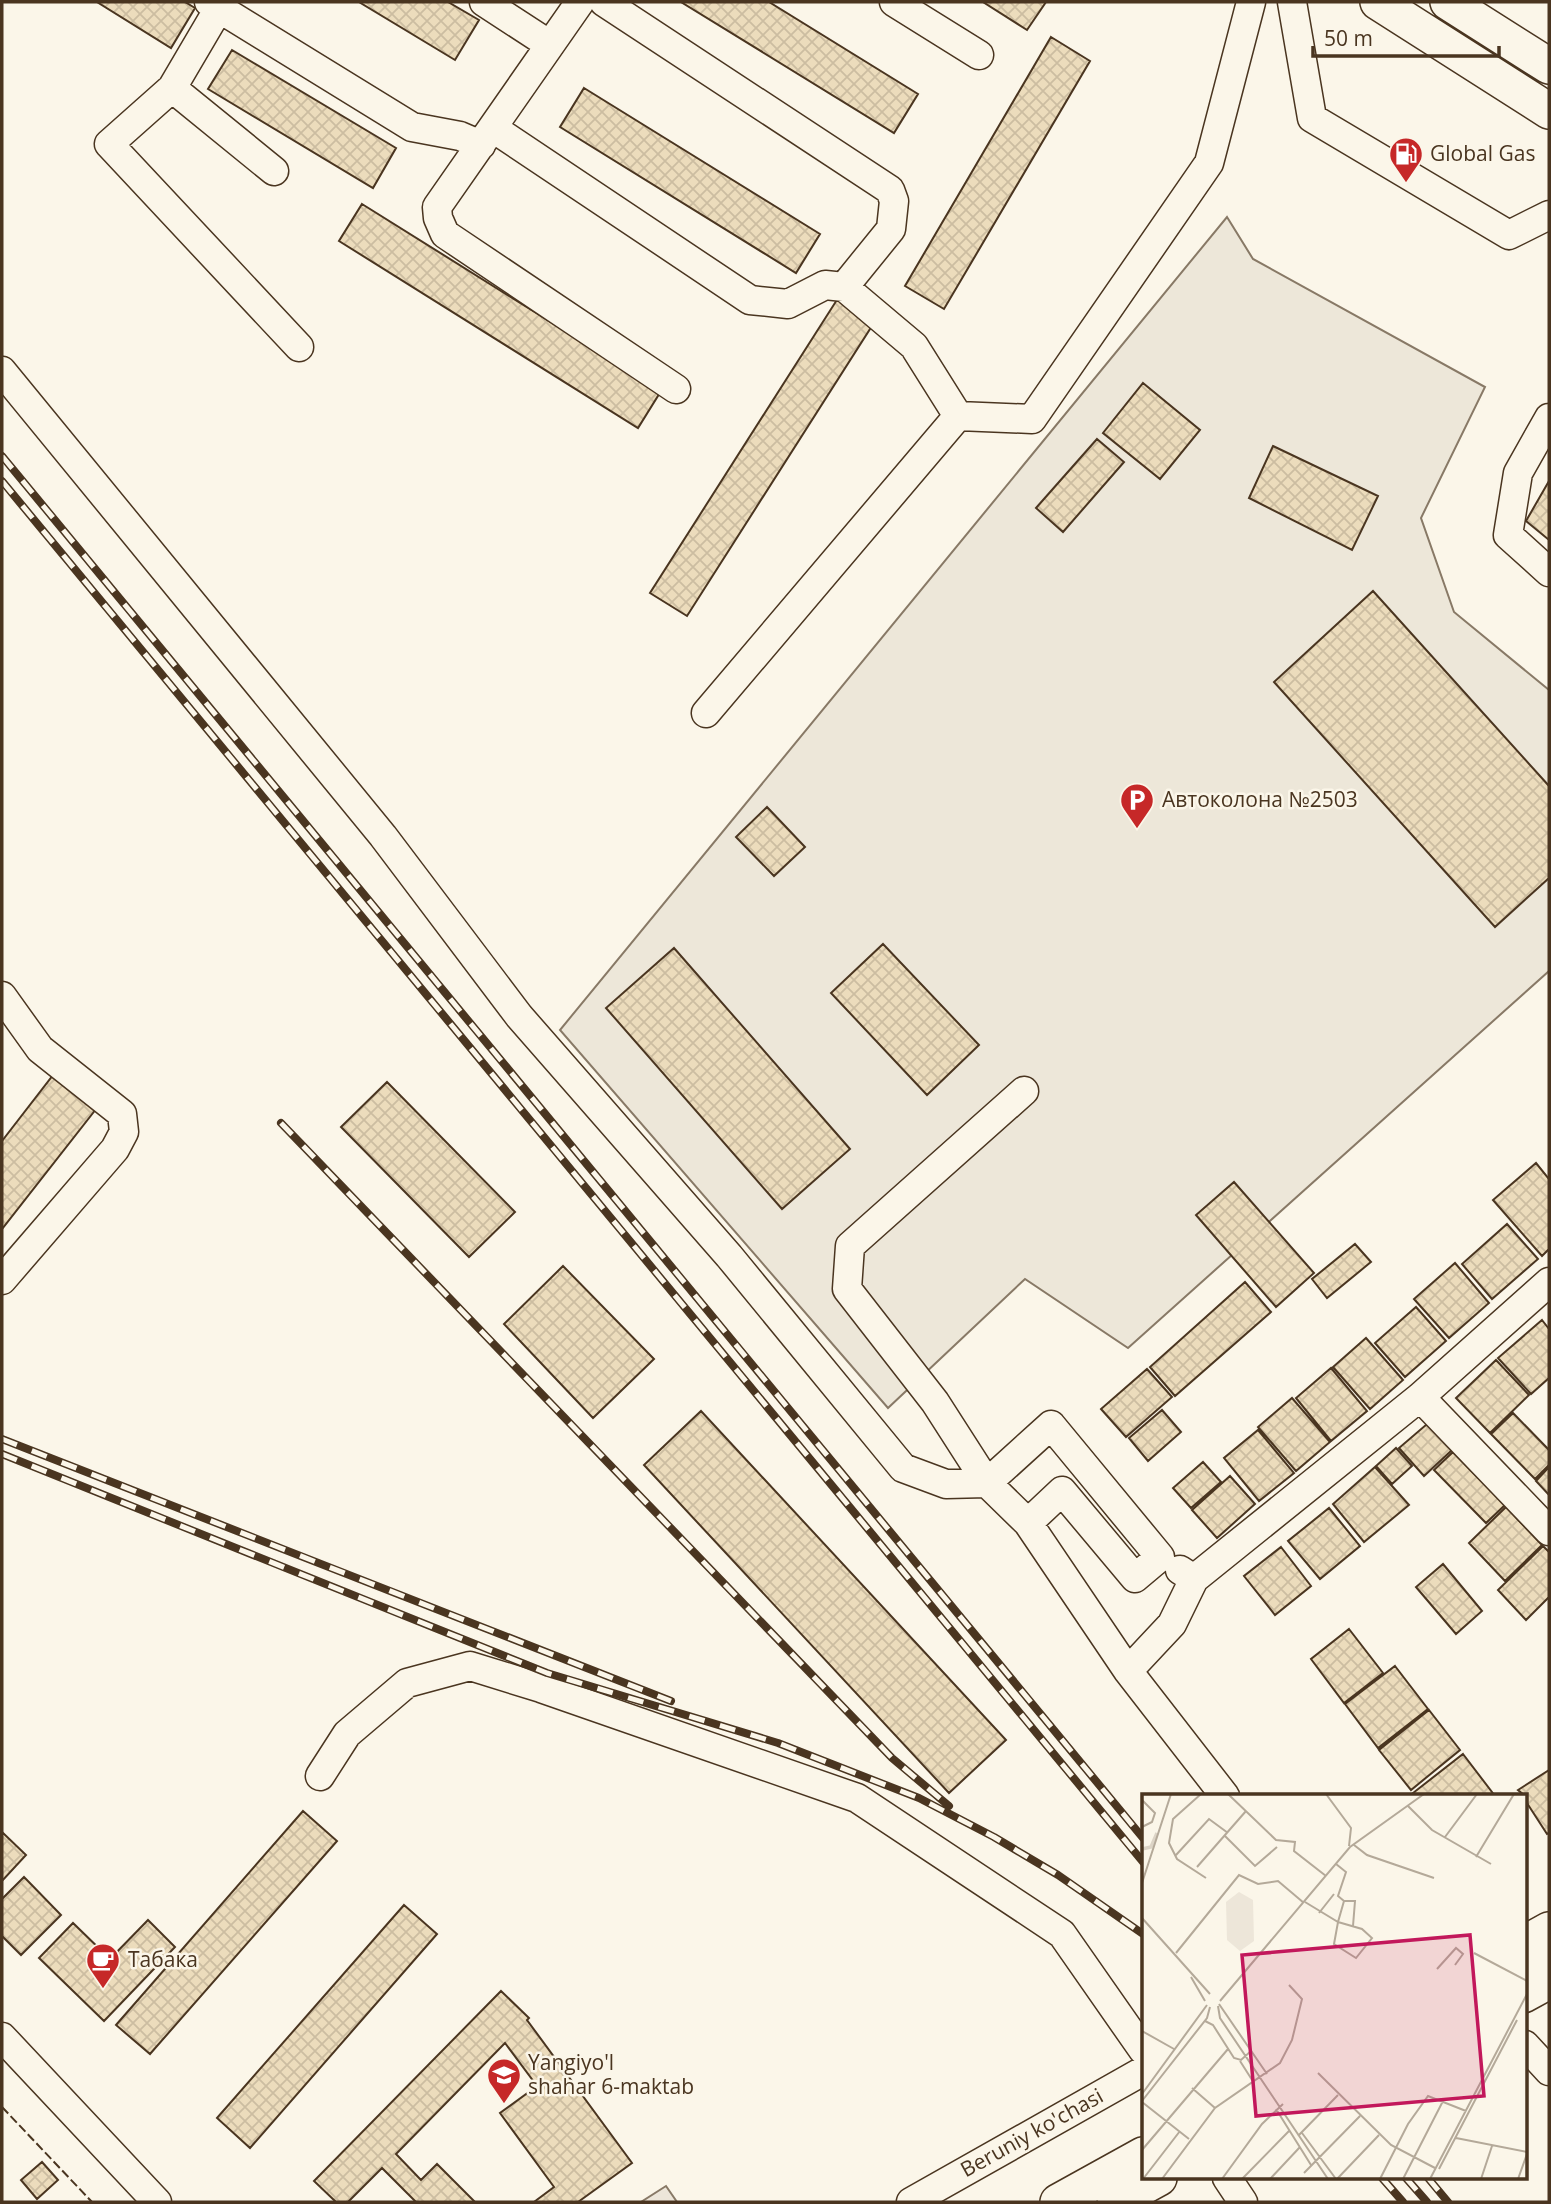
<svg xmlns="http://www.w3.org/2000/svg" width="1551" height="2204" viewBox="0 0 1551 2204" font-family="'Open Sans',sans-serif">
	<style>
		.garden { fill: #ede6d9; stroke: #887966; stroke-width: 2 }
		.parking { fill: #ede7d9; stroke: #887966; stroke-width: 2 }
		.building { fill: url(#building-cross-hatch); stroke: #4a3520; stroke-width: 2 }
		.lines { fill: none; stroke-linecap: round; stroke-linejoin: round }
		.minor-casing { stroke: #4a3520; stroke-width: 31 }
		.major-casing { stroke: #4a3520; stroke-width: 38 }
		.minor { stroke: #fbf6e9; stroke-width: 28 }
		.major { stroke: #fbf6e9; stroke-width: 35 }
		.rail-casing { stroke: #4a3520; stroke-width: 8 }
		.rail { stroke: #fbf6e9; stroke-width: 5; stroke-dasharray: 16; stroke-linecap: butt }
		.fence { stroke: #4a3520; stroke-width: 2; stroke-dasharray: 9 3.5; stroke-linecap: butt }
		.labels { text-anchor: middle; stroke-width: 5; stroke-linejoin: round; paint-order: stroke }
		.poi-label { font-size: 21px; fill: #4a3520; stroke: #fbf6e9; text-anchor: start }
		.street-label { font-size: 21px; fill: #4a3520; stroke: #fbf6e9 }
		.inset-river { fill: none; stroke: #dcd4c6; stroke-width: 3.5 }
		.inset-road { fill: none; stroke: #b4a999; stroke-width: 2 }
		.view { fill: #c2185b; fill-opacity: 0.15; stroke: #c2185b; stroke-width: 3.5 }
		.inset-edge { fill: none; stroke: #4a3520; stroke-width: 3.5 }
	</style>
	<defs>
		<pattern id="building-cross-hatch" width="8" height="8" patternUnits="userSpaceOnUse" patternTransform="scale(1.75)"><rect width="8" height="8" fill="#ecdcbc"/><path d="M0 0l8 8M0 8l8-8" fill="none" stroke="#ccbda1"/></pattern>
	</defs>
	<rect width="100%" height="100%" fill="#fbf6e9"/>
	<!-- garden -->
	<path class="garden" d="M 666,2186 L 677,2202 L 641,2202 Z"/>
	<!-- parking -->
	<path class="parking" d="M 1227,217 L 1253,259 L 1485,387 L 1421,518 L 1454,612 L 1549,690 L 1549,971 L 1128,1348 L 1025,1279 L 888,1408 L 560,1030 Z"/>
	<!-- building -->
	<path class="building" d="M 97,2 L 185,2 L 195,8 L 171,48 Z
		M 359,2 L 448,2 L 479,20 L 455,60 Z
		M 681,2 L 769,2 L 918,94 L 894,133 Z
		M 983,2 L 1046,2 L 1027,30 Z
		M 1051,37 L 1090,61 L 944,309 L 905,286 Z
		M 232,50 L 396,148 L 373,188 L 208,89 Z
		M 584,88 L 820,234 L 796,273 L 560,127 Z
		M 362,204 L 661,391 L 638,428 L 339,241 Z
		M 840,295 L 877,318 L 687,616 L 650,593 Z
		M 1143,383 L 1200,430 L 1160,479 L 1103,433 Z
		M 1097,439 L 1124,462 L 1063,532 L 1036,508 Z
		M 1273,446 L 1378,496 L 1352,550 L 1249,498 Z
		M 1549,481 L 1549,540 L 1526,521 Z
		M 1373,591 L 1549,786 L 1549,878 L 1495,927 L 1274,682 Z
		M 767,807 L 805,847 L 774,876 L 736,837 Z
		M 883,944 L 979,1045 L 927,1095 L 831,993 Z
		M 674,948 L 850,1149 L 782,1209 L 606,1008 Z
		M 57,1070 L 100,1104 L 2,1229 L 2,1141 Z
		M 387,1082 L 515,1212 L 469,1257 L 341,1127 Z
		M 1536,1163 L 1549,1179 L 1549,1249 L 1542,1256 L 1493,1200 Z
		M 1234,1182 L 1314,1273 L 1276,1307 L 1196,1215 Z
		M 1507,1224 L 1538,1259 L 1492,1299 L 1462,1264 Z
		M 1355,1244 L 1371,1262 L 1327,1298 L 1312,1279 Z
		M 1455,1263 L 1489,1303 L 1449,1338 L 1414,1299 Z
		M 563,1266 L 654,1359 L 593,1418 L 504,1324 Z
		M 1245,1282 L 1271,1312 L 1175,1396 L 1150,1367 Z
		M 1416,1307 L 1446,1341 L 1405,1377 L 1375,1343 Z
		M 1542,1320 L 1549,1329 L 1549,1378 L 1531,1394 L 1498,1358 Z
		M 1366,1338 L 1403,1380 L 1370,1409 L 1333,1367 Z
		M 1496,1360 L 1529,1395 L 1490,1433 L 1456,1398 Z
		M 1331,1368 L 1367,1411 L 1331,1441 L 1296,1398 Z
		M 1147,1369 L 1172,1397 L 1126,1437 L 1101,1409 Z
		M 1292,1398 L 1330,1442 L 1296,1471 L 1258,1427 Z
		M 1162,1410 L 1181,1432 L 1148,1461 L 1129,1438 Z
		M 701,1411 L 1006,1740 L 949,1793 L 644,1465 Z
		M 1513,1413 L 1549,1450 L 1549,1465 L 1535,1479 L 1491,1434 Z
		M 1427,1424 L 1452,1450 L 1424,1476 L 1399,1448 Z
		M 1258,1430 L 1294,1473 L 1259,1501 L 1224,1458 Z
		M 1396,1448 L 1412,1466 L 1392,1484 L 1376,1466 Z
		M 1453,1452 L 1505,1505 L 1486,1523 L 1434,1470 Z
		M 1203,1462 L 1221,1482 L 1191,1508 L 1173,1488 Z
		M 1375,1467 L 1409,1505 L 1364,1542 L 1333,1504 Z
		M 1549,1467 L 1549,1495 L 1536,1481 Z
		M 1230,1476 L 1255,1504 L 1217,1538 L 1192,1510 Z
		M 1506,1507 L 1542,1545 L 1505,1581 L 1469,1543 Z
		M 1329,1508 L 1360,1546 L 1320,1579 L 1288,1541 Z
		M 1543,1546 L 1549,1552 L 1549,1597 L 1526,1620 L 1498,1590 Z
		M 1281,1547 L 1311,1586 L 1275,1615 L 1244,1576 Z
		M 1443,1564 L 1482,1611 L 1456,1634 L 1416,1587 Z
		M 1349,1629 L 1383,1673 L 1344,1703 L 1311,1659 Z
		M 1395,1666 L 1428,1709 L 1378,1748 L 1345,1704 Z
		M 1429,1710 L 1460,1750 L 1411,1790 L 1379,1750 Z
		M 1463,1754 L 1495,1796 L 1416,1796 L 1413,1793 Z
		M 1549,1770 L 1549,1833 L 1547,1834 L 1525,1800 L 1525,1796 L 1518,1790 Z
		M 303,1811 L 337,1841 L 150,2054 L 116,2025 Z
		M 2,1832 L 26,1855 L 2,1881 Z
		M 24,1877 L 61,1915 L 21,1955 L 2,1936 L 2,1899 Z
		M 404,1905 L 437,1934 L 250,2148 L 217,2118 Z
		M 148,1920 L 175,1947 L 104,2021 L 39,1958 L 73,1923 L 110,1959 Z
		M 501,1991 L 529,2018 L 527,2020 L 632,2163 L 578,2202 L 534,2202 L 554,2187 L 500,2113 L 537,2086 L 505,2043 L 396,2154 L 421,2180 L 437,2164 L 475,2202 L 416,2202 L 382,2168 L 348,2202 L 336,2202 L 314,2181 Z
		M 42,2162 L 58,2180 L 37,2199 L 21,2180 Z"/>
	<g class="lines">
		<!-- minor casing -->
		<g class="minor-casing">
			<path id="minor" d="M 209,2 L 412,127 L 460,136 L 481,145
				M 484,2 L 550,45
				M 580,2 L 437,207 L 438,218 L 445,234 L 676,389
				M 604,2 L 890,190 L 894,201 L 891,229 L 844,287
				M 894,2 L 979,55
				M 1292,2 L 1312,118 L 1509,235 L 1549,215
				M 172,88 L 219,8
				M 493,128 L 750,300 L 788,304 L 825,285 L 844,287 L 914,346 L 958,416
				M 274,171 L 172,88 L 109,144 L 299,347
				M 2,371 L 383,836 L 519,1016 L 729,1256 L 903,1468 L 946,1484 L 987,1483 L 1051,1425 L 1160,1557 L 1135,1578 L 1062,1491 L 1028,1523
				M 1549,418 L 1518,473 L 1508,535 L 1549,572
				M 706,713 L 958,416 L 1032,419 L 1209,163 L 1251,2
				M 2,996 L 40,1049 L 122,1114 L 124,1132 L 115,1149 L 2,1280
				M 1024,1091 L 850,1246 L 847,1289 L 935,1402 L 987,1483 L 1028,1523 L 1128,1671 L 1225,1796
				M 1420,1397 L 1549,1531
				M 1194,1579 L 1420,1397 L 1549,1282
				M 1128,1671 L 1172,1624 L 1194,1579 L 1180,1570
				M 320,1776 L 347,1734 L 407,1683 L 470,1666 L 541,1688 L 857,1798 L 1062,1934 L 1143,2050
				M 1525,1998 L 1549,1985
				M 2,2037 L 157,2202
				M 1525,2045 L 1549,2071
				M 1227,2178 L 1243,2202
				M 911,2202 L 1143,2071"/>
		</g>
		<!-- major casing -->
		<g class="major-casing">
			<path id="major" d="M 1378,2 L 1549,111
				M 1448,2 L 1549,66
				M 1525,1943 L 1549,1930
				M 1525,1975 L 1549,1961
				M 1058,2202 L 1143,2155
				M 1115,2202 L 1159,2178"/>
		</g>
		<!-- minor -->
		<use href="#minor" class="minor"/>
		<!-- major -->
		<use href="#major" class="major"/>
		<!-- rail casing -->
		<g class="rail-casing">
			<path id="rail" d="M 2,456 L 1143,1838
				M 2,481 L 1143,1862
				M 281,1123 L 892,1758 L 949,1806
				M 2,1439 L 671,1701
				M 2,1454 L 547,1673 L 778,1743 L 919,1798 L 994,1837 L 1058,1875 L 1143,1934
				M 1382,2178 L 1403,2202
				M 1406,2178 L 1427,2202
				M 1428,2178 L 1448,2202"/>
		</g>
		<!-- rail -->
		<use href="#rail" class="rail"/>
		<!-- fence -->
		<path class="fence" d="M 2,2107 L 92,2202"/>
	</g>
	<!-- icons -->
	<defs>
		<g id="fuel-pin" transform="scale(1.75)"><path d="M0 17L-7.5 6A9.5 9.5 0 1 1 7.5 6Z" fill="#c62828" stroke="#fbf6e9"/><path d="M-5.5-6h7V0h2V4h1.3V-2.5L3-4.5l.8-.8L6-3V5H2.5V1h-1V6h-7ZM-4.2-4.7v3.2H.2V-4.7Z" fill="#fff"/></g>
		<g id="parking-pin" transform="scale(1.75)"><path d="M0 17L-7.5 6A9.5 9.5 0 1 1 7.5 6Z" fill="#c62828" stroke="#fbf6e9"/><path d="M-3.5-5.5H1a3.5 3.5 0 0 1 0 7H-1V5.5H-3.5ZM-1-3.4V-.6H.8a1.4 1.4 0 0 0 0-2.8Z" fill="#fff"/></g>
		<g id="cafe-pin" transform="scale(1.75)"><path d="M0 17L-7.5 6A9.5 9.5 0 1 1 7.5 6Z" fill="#c62828" stroke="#fbf6e9"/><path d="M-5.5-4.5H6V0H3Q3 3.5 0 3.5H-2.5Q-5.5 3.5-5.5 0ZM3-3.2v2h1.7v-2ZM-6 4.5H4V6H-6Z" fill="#fff"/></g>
		<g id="school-pin" transform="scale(1.75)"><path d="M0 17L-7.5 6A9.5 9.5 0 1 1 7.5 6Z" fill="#c62828" stroke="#fbf6e9"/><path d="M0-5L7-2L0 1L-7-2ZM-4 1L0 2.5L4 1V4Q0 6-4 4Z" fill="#fff"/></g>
	</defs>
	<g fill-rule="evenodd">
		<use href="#fuel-pin" x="1406" y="154"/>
		<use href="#parking-pin" x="1137" y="800"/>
		<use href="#cafe-pin" x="103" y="1960"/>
		<use href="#school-pin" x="504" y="2075"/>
	</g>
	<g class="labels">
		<!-- poi labels -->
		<g class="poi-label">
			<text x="1430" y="161">Global Gas</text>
			<text x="1162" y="807">Автоколона №2503</text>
			<text x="128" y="1967">Табака</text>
			<text x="528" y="2070">Yangiyo'l<tspan x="528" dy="24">shahar 6-maktab</tspan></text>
		</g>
		<!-- street labels -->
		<g class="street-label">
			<text transform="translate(1032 2133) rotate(-29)" y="7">Beruniy ko'chasi</text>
		</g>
	</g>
	<!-- overview -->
	<g transform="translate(1142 1794)">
		<rect width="385" height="385" fill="#fbf6e9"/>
		<path d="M 97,98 L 111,106 L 112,147 L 98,157 L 85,146 L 84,108 Z" fill="#ede6d9"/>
		<path class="inset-river" d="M 0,55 L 9,53 L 15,39"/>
		<path class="inset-road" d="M 59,0 L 31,25 L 27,49 L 35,65 L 64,84M 86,0 L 134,46 L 153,48 L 152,57 L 184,82M 184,0 L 209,34 L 207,52M 0,6 L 13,19 L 10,28 L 0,33M 266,12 L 290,36 L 349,70M 83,42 L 113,72 L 135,53M 303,43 L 335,0M 212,51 L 225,61 L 292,84M 34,61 L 67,25 L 86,39M 334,63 L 372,0M 194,70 L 204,78 L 196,102 L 202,107M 55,73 L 104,17M 0,89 L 29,0M 163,108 L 196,128 L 202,107 L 213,107 L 211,132M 177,119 L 192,100M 0,124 L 68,200M 196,128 L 220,135 L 230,144 L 214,164 L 192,150 ZM 34,159 L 97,81 L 116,90 L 136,87 L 162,109M 332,159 L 385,187M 295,175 L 314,154 L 321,160 L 313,171M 49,183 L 63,207M 78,207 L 208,53 L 282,0M 77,210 L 125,280M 76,212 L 78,224 L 186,385M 63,227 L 71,231 L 92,264 L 99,266 L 109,257M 0,237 L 32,255M 98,267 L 112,289M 176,279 L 249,351 L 293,374M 50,294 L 73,314M 0,300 L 65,211M 0,307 L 65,224 L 68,213M 0,308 L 47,345M 134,315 L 169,371M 160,339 L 194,385M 156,342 L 196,301M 314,344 L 385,358M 0,356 L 86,255M 297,375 L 375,226M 162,379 L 218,322M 1,385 L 38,337M 20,385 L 73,314 L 138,269 L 150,246 L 160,205 L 147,191M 80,385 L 120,330 L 141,310M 100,385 L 147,337M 128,385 L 158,353M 195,385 L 237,341M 238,385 L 266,330 L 286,302 L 324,317M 261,385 L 301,307M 288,385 L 385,200M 339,385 L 350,352M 376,385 L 385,360"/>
		<path class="view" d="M 328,141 L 342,302 L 114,322 L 100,161 Z"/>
		<rect width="385" height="385" class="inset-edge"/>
	</g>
	<!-- border -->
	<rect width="1551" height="2204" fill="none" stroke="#4a3520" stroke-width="7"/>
	<!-- scale -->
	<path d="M1313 46v10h186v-10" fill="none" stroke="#4a3520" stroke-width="3.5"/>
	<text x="1324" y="46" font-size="21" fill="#4a3520" stroke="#fbf6e9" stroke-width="5" paint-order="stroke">50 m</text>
</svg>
